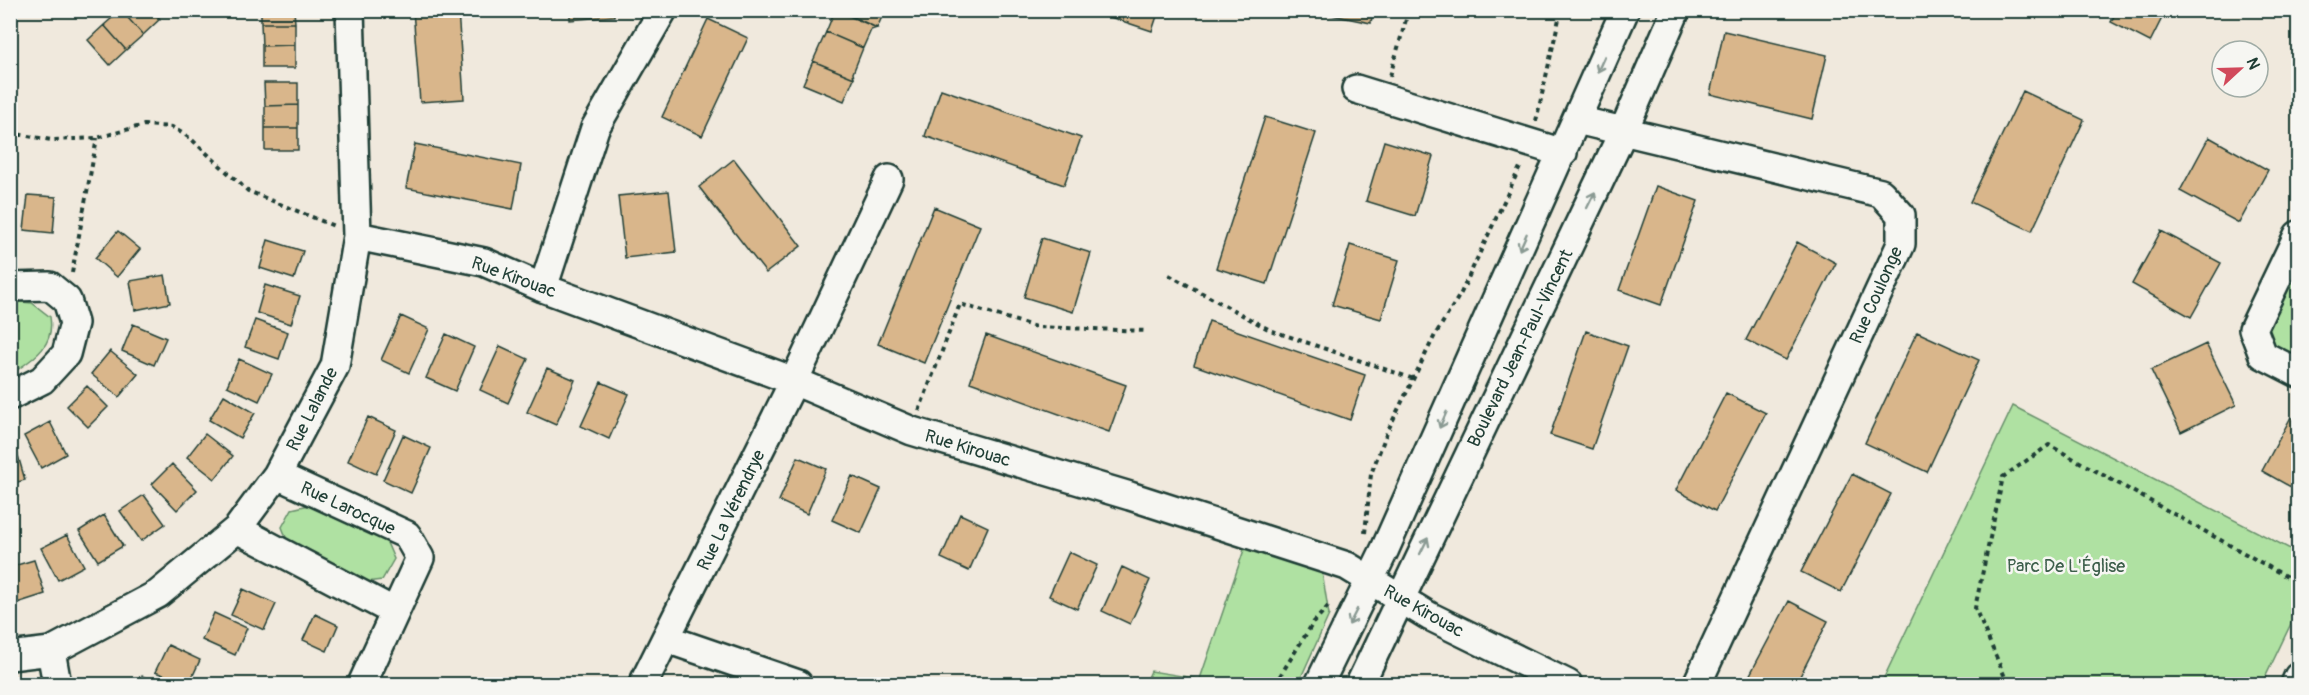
<svg xmlns="http://www.w3.org/2000/svg" width="2309" height="695" viewBox="0 0 2309 695" font-family="Pangolin,sans-serif">
	<style>
		.green { fill: #afe1a2; stroke: #678f6b; stroke-width: 1.5 }
		.building { fill: #d9b68b; stroke: #1f3d34; stroke-width: 1.5 }
		.lines { fill: none; stroke-linecap: round; stroke-linejoin: round }
		.minor-casing { stroke: #1f3d34; stroke-width: 32 }
		.path { stroke: #1f3d34; stroke-width: 4; stroke-dasharray: 4.5 4.5; stroke-linecap: butt }
		.minor { stroke: #f6f6f2; stroke-width: 27 }
		.oneway { stroke: #8a9a93 }
		.labels { text-anchor: middle; stroke-width: 5; stroke-linejoin: round; paint-order: stroke }
		.street-label { font-size: 18px; fill: #1f3d34; stroke: #f6f6f2 }
		.park-label { font-size: 18px; fill: #3c5e4a; stroke: #f6f6f2 }
	</style>
	<rect width="100%" height="100%" fill="#f0e9dd"/>
	<filter id="ink" filterUnits="userSpaceOnUse"><feTurbulence type="fractalNoise" baseFrequency=".0167" numOctaves="2"/><feDisplacementMap in="SourceGraphic" scale="12" xChannelSelector="R" yChannelSelector="G"/><feConvolveMatrix kernelMatrix="1 2 1 2 8 2 1 2 1" color-interpolation-filters="sRGB"/></filter>
	<g filter="url(#ink)">
		<!-- green -->
		<path class="green" d="M 2298,235 L 2298,373 L 2253,329 Z
			M 11,301 L 32,303 L 50,317 C 55,347 33,359 11,374 Z
			M 2013,406 L 2298,553 L 2298,609 L 2262,684 L 1881,684 Z
			M 309,505 L 385,538 L 394,559 L 382,580 L 358,583 L 289,545 L 282,527 L 292,509 Z
			M 1247,541 L 1321,566 L 1329,615 L 1298,684 L 1145,684 L 1151,671 L 1200,679 Z"/>
		<!-- building -->
		<path class="building" d="M 121,10 L 143,35 L 126,50 L 104,25 Z
			M 121,10 L 152,10 L 160,19 L 143,35 Z
			M 261,10 L 294,10 L 295,23 L 261,23 Z
			M 413,10 L 458,10 L 464,99 L 420,102 Z
			M 570,10 L 614,10 L 614,16 L 570,20 Z
			M 835,10 L 877,28 L 871,30 L 863,48 L 826,32 Z
			M 839,10 L 885,10 L 877,28 Z
			M 1089,10 L 1159,10 L 1152,31 Z
			M 1307,10 L 1373,10 L 1371,23 Z
			M 2117,10 L 2166,10 L 2150,42 L 2111,22 Z
			M 708,19 L 748,38 L 702,136 L 662,117 Z
			M 261,23 L 295,23 L 295,45 L 262,46 Z
			M 104,25 L 126,50 L 110,65 L 88,40 Z
			M 1724,31 L 1827,55 L 1812,119 L 1710,94 Z
			M 826,32 L 863,48 L 853,73 L 854,78 L 813,61 Z
			M 295,45 L 295,68 L 262,68 L 262,46 Z
			M 813,61 L 854,78 L 844,101 L 803,84 Z
			M 264,83 L 298,83 L 298,105 L 265,106 Z
			M 941,89 L 1081,138 L 1064,185 L 925,136 Z
			M 2023,91 L 2084,120 L 2032,231 L 1970,202 Z
			M 2298,91 L 2298,113 L 2294,92 Z
			M 298,105 L 298,128 L 265,128 L 265,106 Z
			M 1265,117 L 1316,133 L 1267,284 L 1216,268 Z
			M 265,128 L 298,128 L 298,150 L 265,150 Z
			M 2209,137 L 2268,170 L 2239,223 L 2180,191 Z
			M 1384,141 L 1433,156 L 1415,216 L 1366,201 Z
			M 415,144 L 521,165 L 513,209 L 406,188 Z
			M 734,159 L 801,246 L 766,273 L 699,187 Z
			M 1656,186 L 1698,201 L 1661,305 L 1619,290 Z
			M 669,191 L 676,252 L 625,258 L 618,196 Z
			M 28,195 L 56,197 L 53,233 L 24,230 Z
			M 934,207 L 980,226 L 924,363 L 878,344 Z
			M 118,231 L 140,249 L 117,277 L 95,258 Z
			M 2161,231 L 2221,263 L 2191,317 L 2132,284 Z
			M 1042,238 L 1091,253 L 1073,312 L 1024,297 Z
			M 268,240 L 303,251 L 294,279 L 260,268 Z
			M 1797,242 L 1836,263 L 1786,360 L 1746,340 Z
			M 1350,245 L 1399,260 L 1381,319 L 1332,305 Z
			M 165,275 L 170,303 L 135,310 L 130,281 Z
			M 265,285 L 300,296 L 291,324 L 257,313 Z
			M 401,316 L 429,329 L 409,373 L 381,360 Z
			M 255,320 L 288,332 L 279,359 L 245,347 Z
			M 1209,321 L 1365,375 L 1350,420 L 1194,365 Z
			M 133,324 L 166,338 L 154,365 L 122,351 Z
			M 1586,331 L 1628,346 L 1592,449 L 1550,435 Z
			M 1917,332 L 1979,360 L 1927,472 L 1865,443 Z
			M 446,334 L 474,347 L 455,391 L 426,378 Z
			M 986,335 L 1126,385 L 1109,432 L 970,382 Z
			M 2206,344 L 2236,405 L 2181,432 L 2151,370 Z
			M 500,346 L 528,359 L 508,403 L 480,390 Z
			M 110,351 L 138,374 L 119,397 L 91,374 Z
			M 239,359 L 272,374 L 259,401 L 227,386 Z
			M 547,368 L 575,380 L 556,425 L 527,412 Z
			M 601,382 L 629,394 L 609,439 L 581,426 Z
			M 87,386 L 108,407 L 88,427 L 67,406 Z
			M 1726,393 L 1766,413 L 1715,511 L 1676,490 Z
			M 224,395 L 255,413 L 240,438 L 209,420 Z
			M 368,417 L 396,430 L 376,474 L 348,461 Z
			M 2291,417 L 2298,422 L 2298,491 L 2262,471 Z
			M 50,422 L 66,454 L 41,468 L 24,436 Z
			M 205,434 L 233,456 L 215,479 L 187,457 Z
			M 403,435 L 431,448 L 411,493 L 383,480 Z
			M 15,445 L 25,480 L 10,484 L 10,446 Z
			M 798,457 L 826,469 L 807,514 L 779,501 Z
			M 172,464 L 197,490 L 177,510 L 152,484 Z
			M 1852,474 L 1891,494 L 1841,592 L 1801,572 Z
			M 852,476 L 881,489 L 861,533 L 832,520 Z
			M 144,495 L 165,524 L 141,541 L 120,511 Z
			M 960,514 L 988,527 L 969,571 L 941,558 Z
			M 104,515 L 123,546 L 98,561 L 79,531 Z
			M 67,535 L 84,566 L 58,580 L 41,548 Z
			M 1069,552 L 1097,565 L 1077,609 L 1049,596 Z
			M 34,560 L 45,594 L 17,603 L 10,582 L 10,567 Z
			M 1122,567 L 1150,580 L 1130,624 L 1102,611 Z
			M 243,589 L 276,604 L 264,630 L 231,615 Z
			M 1789,601 L 1828,621 L 1796,684 L 1745,684 Z
			M 214,613 L 247,628 L 235,655 L 202,640 Z
			M 315,614 L 338,625 L 327,651 L 303,640 Z
			M 168,645 L 200,660 L 189,684 L 155,672 Z
			M 142,676 L 159,684 L 138,684 Z"/>
		<g class="lines">
			<!-- minor casing -->
			<g class="minor-casing">
				<path id="minor" d="M 1356,89 L 1563,153
					M 1577,120 L 1881,193 L 1901,215 L 1901,244 L 1697,684
					M 2298,235 L 2253,329 L 2263,355 L 2298,373
					M 357,236 L 484,262 L 543,288 L 794,381 L 912,431 L 1130,496 L 1347,566 L 1429,616 L 1568,684
					M 10,287 L 50,286 L 67,300 L 74,323 L 66,354 L 42,380 L 10,396
					M 543,288 L 595,128 L 663,10
					M 277,475 L 407,535 L 420,558 L 362,684
					M 237,529 L 395,612
					M 667,639 L 798,684
					M 51,651 L 57,684
					M 10,656 L 51,651 L 158,594 L 237,529 L 277,475 L 335,366 L 357,236 L 350,10
					M 643,684 L 794,381 L 889,179
					M 1319,684 L 1385,549 L 1625,10
					M 1360,684 L 1623,132 L 1676,10
					M 2295,684 L 2298,677"/>
			</g>
			<!-- path -->
			<path class="path" d="M 1390,76 L 1407,16
				M 1536,121 L 1561,10
				M 10,133 L 52,140 L 97,138 L 144,125 L 172,127 L 190,138 L 248,191 L 334,226
				M 72,273 L 97,138
				M 1169,275 L 1270,330 L 1414,379
				M 919,411 L 960,304 L 1036,327 L 1147,331
				M 1365,533 L 1371,474 L 1387,432 L 1435,335 L 1461,293 L 1521,165
				M 1275,684 L 1313,623 L 1330,604
				M 2008,684 L 1975,608 L 2003,477 L 2049,445 L 2298,583"/>
			<!-- minor -->
			<use href="#minor" class="minor"/>
		</g>
		<!-- one-way arrows -->
		<defs><path id="oneway-shaft" d="M-6 0H5M1.5-3L5.5 0L1.5 3" fill="none" stroke-width="1.6" stroke-linecap="round" stroke-linejoin="round" transform="scale(1.5)"/></defs>
		<g class="oneway">
			<use href="#oneway-shaft" transform="translate(1601 64) rotate(114)"/>
			<use href="#oneway-shaft" transform="translate(1591 200) rotate(-64)"/>
			<use href="#oneway-shaft" transform="translate(1523 242) rotate(114)"/>
			<use href="#oneway-shaft" transform="translate(1443 420) rotate(114)"/>
			<use href="#oneway-shaft" transform="translate(1424 546) rotate(-64)"/>
			<use href="#oneway-shaft" transform="translate(1353 617) rotate(117)"/>
		</g>
	</g>
	<g class="labels">
		<!-- street labels -->
		<g class="street-label">
			<text transform="translate(514 277) rotate(20)" y="6">Rue Kirouac</text>
			<text transform="translate(1876 295) rotate(-66)" y="6">Rue Coulonge</text>
			<text transform="translate(1520 348) rotate(-64)" y="6">Boulevard Jean-Paul-Vincent</text>
			<text transform="translate(312 409) rotate(-63)" y="6">Rue Lalande</text>
			<text transform="translate(968 448) rotate(17)" y="6">Rue Kirouac</text>
			<text transform="translate(348 508) rotate(25)" y="6">Rue Larocque</text>
			<text transform="translate(731 510) rotate(-64)" y="6">Rue La Vérendrye</text>
			<text transform="translate(1424 611) rotate(29)" y="6">Rue Kirouac</text>
		</g>
		<!-- park labels -->
		<g class="park-label">
			<text x="2066" y="572">Parc De L'Église</text>
		</g>
	</g>
	<!-- margin -->
	<rect width="2309" height="695" fill="none" stroke="#f6f6f2" stroke-width="36"/>
	<rect x="18" y="18" width="2273" height="659" fill="none" stroke="#1f3d34" stroke-width="2" filter="url(#ink)"/>
	<!-- north arrow -->
	<g transform="translate(2240 69) rotate(68)"><circle r="28" fill="#f6f6f2" stroke="#a0aca6" stroke-width="1.5"/>
	<path d="M0-4.5L10 22L0 15L-10 22Z" fill="#d1495b"/>
	<text y="-9" font-size="16" font-weight="bold" text-anchor="middle" fill="#1f3d34">N</text>
	</g>
</svg>
